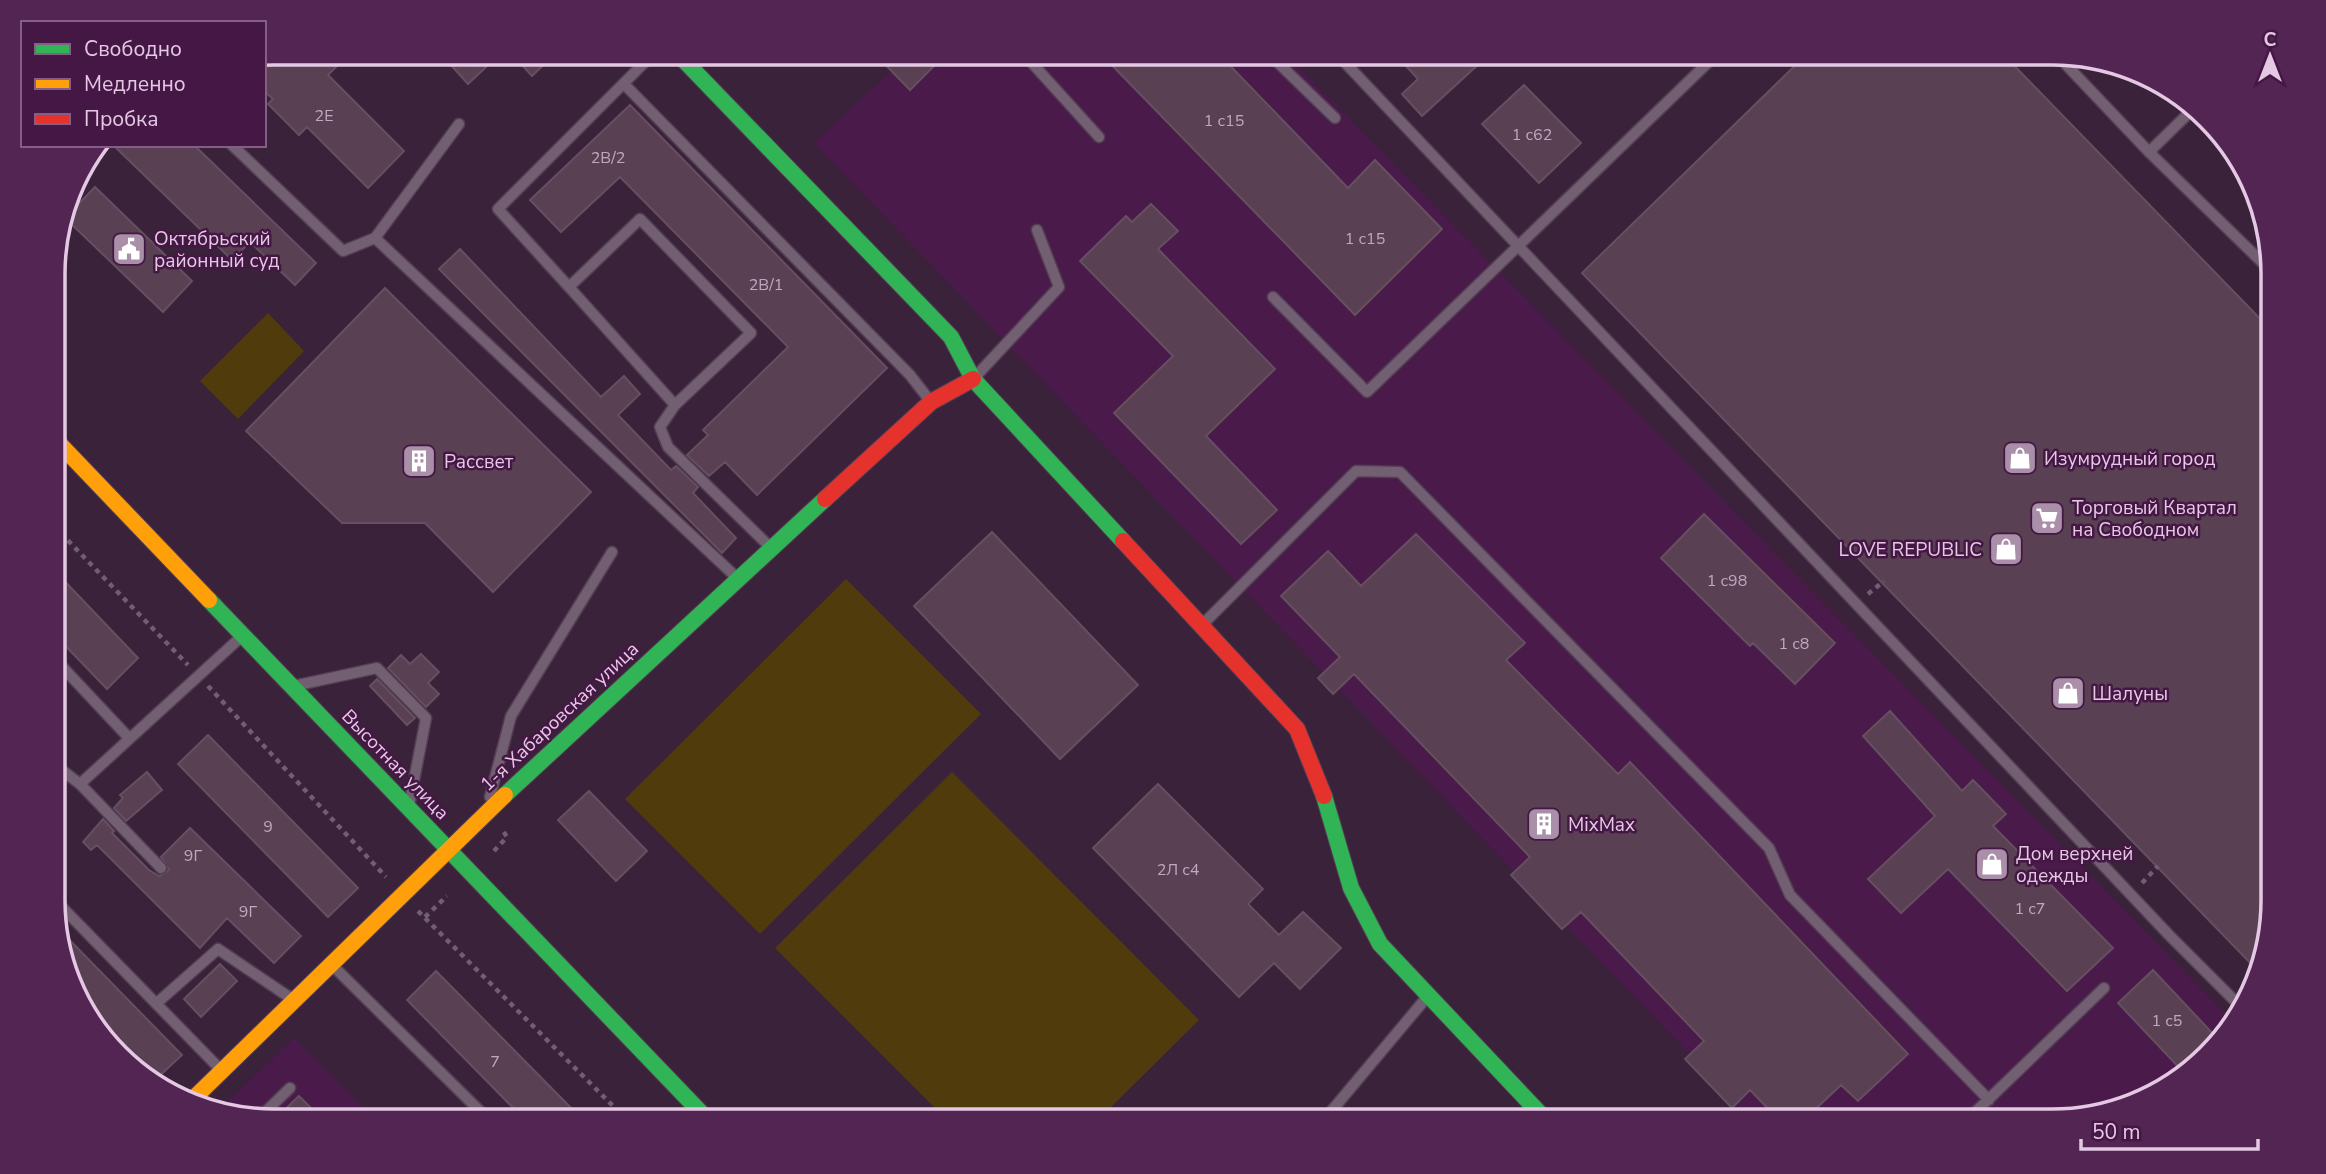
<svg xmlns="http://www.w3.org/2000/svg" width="2326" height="1174" viewBox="0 0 2326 1174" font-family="'Nunito Sans',sans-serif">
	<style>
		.built { fill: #4a1a4a }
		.green { fill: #4f3b0c }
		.building { fill: #594153; stroke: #654f60; stroke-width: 2 }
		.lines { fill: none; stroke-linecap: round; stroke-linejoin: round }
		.lane-casing { stroke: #533e53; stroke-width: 13 }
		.fast-casing { stroke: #533e53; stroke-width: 18 }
		.slow-casing { stroke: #533e53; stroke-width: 18 }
		.jam-casing { stroke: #533e53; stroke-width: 18 }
		.path { stroke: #715f71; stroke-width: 4.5; stroke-dasharray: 5 5; stroke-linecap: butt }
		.lane { stroke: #735f72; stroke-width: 10 }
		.fast { stroke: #30b455; stroke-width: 16 }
		.slow { stroke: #ff9f0a; stroke-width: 16 }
		.jam { stroke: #e5322d; stroke-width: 16 }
		.labels { text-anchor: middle; stroke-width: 5; stroke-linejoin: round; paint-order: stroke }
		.number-label { font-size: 16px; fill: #c2a7c0 }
		.poi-label { font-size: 19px; fill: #e5c9e4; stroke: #451745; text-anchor: start }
		.street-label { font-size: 19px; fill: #e5c9e4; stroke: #451745 }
		.rim { fill: none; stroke: #e5c9e4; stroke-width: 3.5 }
	</style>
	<rect width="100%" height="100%" fill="#3a223a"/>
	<!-- built -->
	<path class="built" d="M 911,53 L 1285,53 L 2232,1020 L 2176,1084 L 2066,1121 L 1754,1121 L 814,143 Z
		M 294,1038 L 377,1121 L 274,1121 L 220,1109 Z"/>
	<!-- green -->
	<path class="green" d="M 268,313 L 304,351 L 238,419 L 200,381 Z
		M 846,579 L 981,714 L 760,934 L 625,799 Z
		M 952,772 L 1199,1020 L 1097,1121 L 948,1121 L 775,948 Z"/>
	<!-- building -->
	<path class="building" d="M 274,52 L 351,52 L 328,75 L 404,151 L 368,188 L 307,127 L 299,135 L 268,104 L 273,99 L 264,91 L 264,54 Z
		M 439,52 L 502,52 L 468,84 Z
		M 510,52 L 557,52 L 532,76 Z
		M 873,52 L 948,52 L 910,90 Z
		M 1099,52 L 1217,52 L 1348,188 L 1375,160 L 1442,229 L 1355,315 Z
		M 1393,52 L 1492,52 L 1422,116 L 1402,94 L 1418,79 Z
		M 1809,52 L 2001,52 L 2272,331 L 2273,901 L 2257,970 L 1582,273 Z
		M 1524,85 L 1581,143 L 1539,183 L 1482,124 Z
		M 630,105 L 887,368 L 757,495 L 725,462 L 709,476 L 687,455 L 708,435 L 703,430 L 788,347 L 620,177 L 561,232 L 530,200 Z
		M 113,145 L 194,145 L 316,263 L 295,285 L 250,242 L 232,260 Z
		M 95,187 L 192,281 L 163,312 L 65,218 Z
		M 1151,204 L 1178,231 L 1158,249 L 1275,369 L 1206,436 L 1277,510 L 1241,544 L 1114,413 L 1173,356 L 1080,261 L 1126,216 L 1132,222 Z
		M 460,249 L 601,397 L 624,376 L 640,394 L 618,415 L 671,470 L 676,466 L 698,487 L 693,493 L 736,538 L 722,553 L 439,269 Z
		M 385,288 L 591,492 L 493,592 L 425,523 L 342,523 L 246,431 Z
		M 1704,514 L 1835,643 L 1795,684 L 1753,643 L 1750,646 L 1661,558 Z
		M 992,532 L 1138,685 L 1060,759 L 914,606 Z
		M 1416,534 L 1525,643 L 1506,660 L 1618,774 L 1630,762 L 1908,1054 L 1858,1101 L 1841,1085 L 1803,1121 L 1780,1121 L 1750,1090 L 1732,1108 L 1685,1059 L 1704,1041 L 1581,912 L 1562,929 L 1511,875 L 1530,857 L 1354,674 L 1333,694 L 1318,678 L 1340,657 L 1281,596 L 1328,551 L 1361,586 Z
		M 54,570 L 138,658 L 107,689 L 54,634 Z
		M 421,654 L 439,672 L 428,683 L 439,694 L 426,707 L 388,668 L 401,655 L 410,664 Z
		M 377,679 L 415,718 L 407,725 L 370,686 Z
		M 1890,711 L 1962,791 L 1973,780 L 2006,814 L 1993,826 L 2113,948 L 2067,991 L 1948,869 L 1901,913 L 1868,879 L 1935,816 L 1863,736 Z
		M 208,735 L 358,888 L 328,917 L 178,764 Z
		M 147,772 L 162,790 L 126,821 L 114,808 L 123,798 L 120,795 Z
		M 1158,784 L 1263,889 L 1248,904 L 1279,935 L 1303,912 L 1341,948 L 1300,989 L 1274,963 L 1239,997 L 1093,848 Z
		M 589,791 L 647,851 L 616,881 L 558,820 Z
		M 103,819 L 114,831 L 112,833 L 149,870 L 159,876 L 169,870 L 161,857 L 190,828 L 301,936 L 274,963 L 227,918 L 200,948 L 97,845 L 91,850 L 83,842 Z
		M 54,924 L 182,1055 L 154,1081 L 98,1035 Z
		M 220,964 L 237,981 L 201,1017 L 184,999 Z
		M 2153,970 L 2216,1037 L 2185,1074 L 2118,1003 Z
		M 436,971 L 584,1121 L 526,1121 L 407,1000 Z
		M 299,1096 L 324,1121 L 273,1121 Z"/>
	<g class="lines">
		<!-- lane casing -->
		<g class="lane-casing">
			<path id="lane" d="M 655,52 L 498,209 L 569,287 L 640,219 L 751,333 L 675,405 L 660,427 L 668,447 L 770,547
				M 1022,52 L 1099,137
				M 1267,52 L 1335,118
				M 1335,52 L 2169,935 L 2242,1008
				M 2055,53 L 2149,152 L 2192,110
				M 624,84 L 910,375 L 931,402
				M 232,145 L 343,251 L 375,238 L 459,124
				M 2149,152 L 2272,272
				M 375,238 L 735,576
				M 569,287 L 675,405
				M 1273,297 L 1367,392 L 1719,52
				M 976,376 L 1059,287 L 1037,230
				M 1203,624 L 1356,471 L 1400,472 L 1769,848 L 1790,895 L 1989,1100
				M 54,658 L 129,738
				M 298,685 L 377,668 L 426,718 L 410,801
				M 54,764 L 80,784
				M 490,797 L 511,716 L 612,552
				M 161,868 L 80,784 L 241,637
				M 54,899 L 220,1069
				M 332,965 L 490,1121
				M 158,1002 L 218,949 L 292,999
				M 259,1118 L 290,1088
				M 1323,1121 L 1427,997
				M 1966,1121 L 2104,988"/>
		</g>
		<!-- fast casing -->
		<g class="fast-casing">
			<path id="fast" d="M 676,52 L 951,337 L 973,379 L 1123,541
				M 209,600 L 709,1121
				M 505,795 L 825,499
				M 1324,796 L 1351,888 L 1380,944 L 1547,1121"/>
		</g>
		<!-- slow casing -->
		<g class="slow-casing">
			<path id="slow" d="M 53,437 L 209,600
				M 190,1102 L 505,795"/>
		</g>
		<!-- jam casing -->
		<g class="jam-casing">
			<path id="jam" d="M 825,499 L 931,402 L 973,379
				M 1123,541 L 1297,729 L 1324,796"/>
		</g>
		<!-- path -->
		<path class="path" d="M 54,526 L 188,665
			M 1868,594 L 1884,581
			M 208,686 L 386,877
			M 494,851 L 507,837 L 503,831
			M 2142,883 L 2158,866
			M 418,911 L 628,1121
			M 425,917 L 447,896"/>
		<!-- lane -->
		<use href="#lane" class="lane"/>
		<!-- fast -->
		<use href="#fast" class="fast"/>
		<!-- slow -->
		<use href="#slow" class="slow"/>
		<!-- jam -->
		<use href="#jam" class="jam"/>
	</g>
	<!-- icons -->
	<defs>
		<g id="civic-square" transform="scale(1.75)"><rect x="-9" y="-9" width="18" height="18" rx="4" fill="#a98fa8" stroke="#451745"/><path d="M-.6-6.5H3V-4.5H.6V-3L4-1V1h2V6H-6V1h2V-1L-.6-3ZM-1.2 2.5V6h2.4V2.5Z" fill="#fff"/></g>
		<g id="shop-square" transform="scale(1.75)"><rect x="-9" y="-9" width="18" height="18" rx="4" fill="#a98fa8" stroke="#451745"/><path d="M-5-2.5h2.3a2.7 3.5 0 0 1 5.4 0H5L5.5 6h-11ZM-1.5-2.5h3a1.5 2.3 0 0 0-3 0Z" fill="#fff"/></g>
		<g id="building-square" transform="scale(1.75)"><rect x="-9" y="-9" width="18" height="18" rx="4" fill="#a98fa8" stroke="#451745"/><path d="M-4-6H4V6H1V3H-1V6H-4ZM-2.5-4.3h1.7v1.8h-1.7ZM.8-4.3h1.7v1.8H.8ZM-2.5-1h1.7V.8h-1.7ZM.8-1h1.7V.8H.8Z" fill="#fff"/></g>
		<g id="supermarket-square" transform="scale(1.75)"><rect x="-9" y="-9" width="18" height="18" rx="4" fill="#a98fa8" stroke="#451745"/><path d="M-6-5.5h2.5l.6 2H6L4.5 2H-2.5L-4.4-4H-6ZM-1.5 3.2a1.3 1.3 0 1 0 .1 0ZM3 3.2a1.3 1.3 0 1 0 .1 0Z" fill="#fff"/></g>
	</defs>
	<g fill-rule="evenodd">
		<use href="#civic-square" x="129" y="249"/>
		<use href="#shop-square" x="2020" y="458"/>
		<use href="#building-square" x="419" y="461"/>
		<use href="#supermarket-square" x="2047" y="518"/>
		<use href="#shop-square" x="2006" y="549"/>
		<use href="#shop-square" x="2068" y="693"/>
		<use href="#building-square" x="1544" y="824"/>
		<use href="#shop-square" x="1992" y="864"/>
	</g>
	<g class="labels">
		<!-- number labels -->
		<g class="number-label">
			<text x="324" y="121">2Е</text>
			<text x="1224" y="126">1 с15</text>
			<text x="1532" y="140">1 с62</text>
			<text x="608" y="163">2В/2</text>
			<text x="1365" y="244">1 с15</text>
			<text x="766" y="290">2В/1</text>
			<text x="1727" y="586">1 с98</text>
			<text x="1794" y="649">1 с8</text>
			<text x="268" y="832">9</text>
			<text x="193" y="861">9Г</text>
			<text x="1178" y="875">2Л с4</text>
			<text x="2030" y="914">1 с7</text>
			<text x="248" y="917">9Г</text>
			<text x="2167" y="1026">1 с5</text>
			<text x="495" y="1067">7</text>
		</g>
		<!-- poi labels -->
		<g class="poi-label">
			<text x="154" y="245">Октябрьский<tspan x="154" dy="22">районный суд</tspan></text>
			<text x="2044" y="465">Изумрудный город</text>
			<text x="444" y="468">Рассвет</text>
			<text x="2072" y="514">Торговый Квартал<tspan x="2072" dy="22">на Свободном</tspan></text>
			<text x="1982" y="556" text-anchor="end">LOVE REPUBLIC</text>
			<text x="2092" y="700">Шалуны</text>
			<text x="1568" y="831">MixMax</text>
			<text x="2016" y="860">Дом верхней<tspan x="2016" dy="22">одежды</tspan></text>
		</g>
		<!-- street labels -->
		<g class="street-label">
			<text transform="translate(559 716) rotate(-43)" y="7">1-я Хабаровская улица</text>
			<text transform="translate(396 764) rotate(46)" y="7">Высотная улица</text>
		</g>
	</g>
	<!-- crop -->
	<path d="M0 0H2326V1174H0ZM274 65H2052A209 209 0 0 1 2261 274V900A209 209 0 0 1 2052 1109H274A209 209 0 0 1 65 900V274A209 209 0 0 1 274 65Z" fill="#522552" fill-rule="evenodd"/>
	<path class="rim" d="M274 65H2052A209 209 0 0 1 2261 274V900A209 209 0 0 1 2052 1109H274A209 209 0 0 1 65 900V274A209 209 0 0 1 274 65Z"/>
	<!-- legend -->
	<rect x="21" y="21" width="245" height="126" fill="#451745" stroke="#855e85" stroke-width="2"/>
	<rect x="35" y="44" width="35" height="10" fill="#30b455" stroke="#855e85" stroke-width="2"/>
	<text x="84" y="56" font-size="21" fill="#e5c9e4">Свободно</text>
	<rect x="35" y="79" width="35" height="10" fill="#ff9f0a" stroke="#855e85" stroke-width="2"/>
	<text x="84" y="91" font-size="21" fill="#e5c9e4">Медленно</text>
	<rect x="35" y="114" width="35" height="10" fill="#e5322d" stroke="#855e85" stroke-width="2"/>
	<text x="84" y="126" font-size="21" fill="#e5c9e4">Пробка</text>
	<!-- north arrow -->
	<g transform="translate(2270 56)" stroke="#451745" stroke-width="5" paint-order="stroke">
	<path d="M0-5L12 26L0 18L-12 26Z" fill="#e5c9e4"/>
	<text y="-10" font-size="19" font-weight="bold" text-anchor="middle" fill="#e5c9e4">С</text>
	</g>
	<!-- scale -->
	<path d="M2081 1139v10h177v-10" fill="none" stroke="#e5c9e4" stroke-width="3.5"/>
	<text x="2092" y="1139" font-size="21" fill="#e5c9e4" stroke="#451745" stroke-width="5" paint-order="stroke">50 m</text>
</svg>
